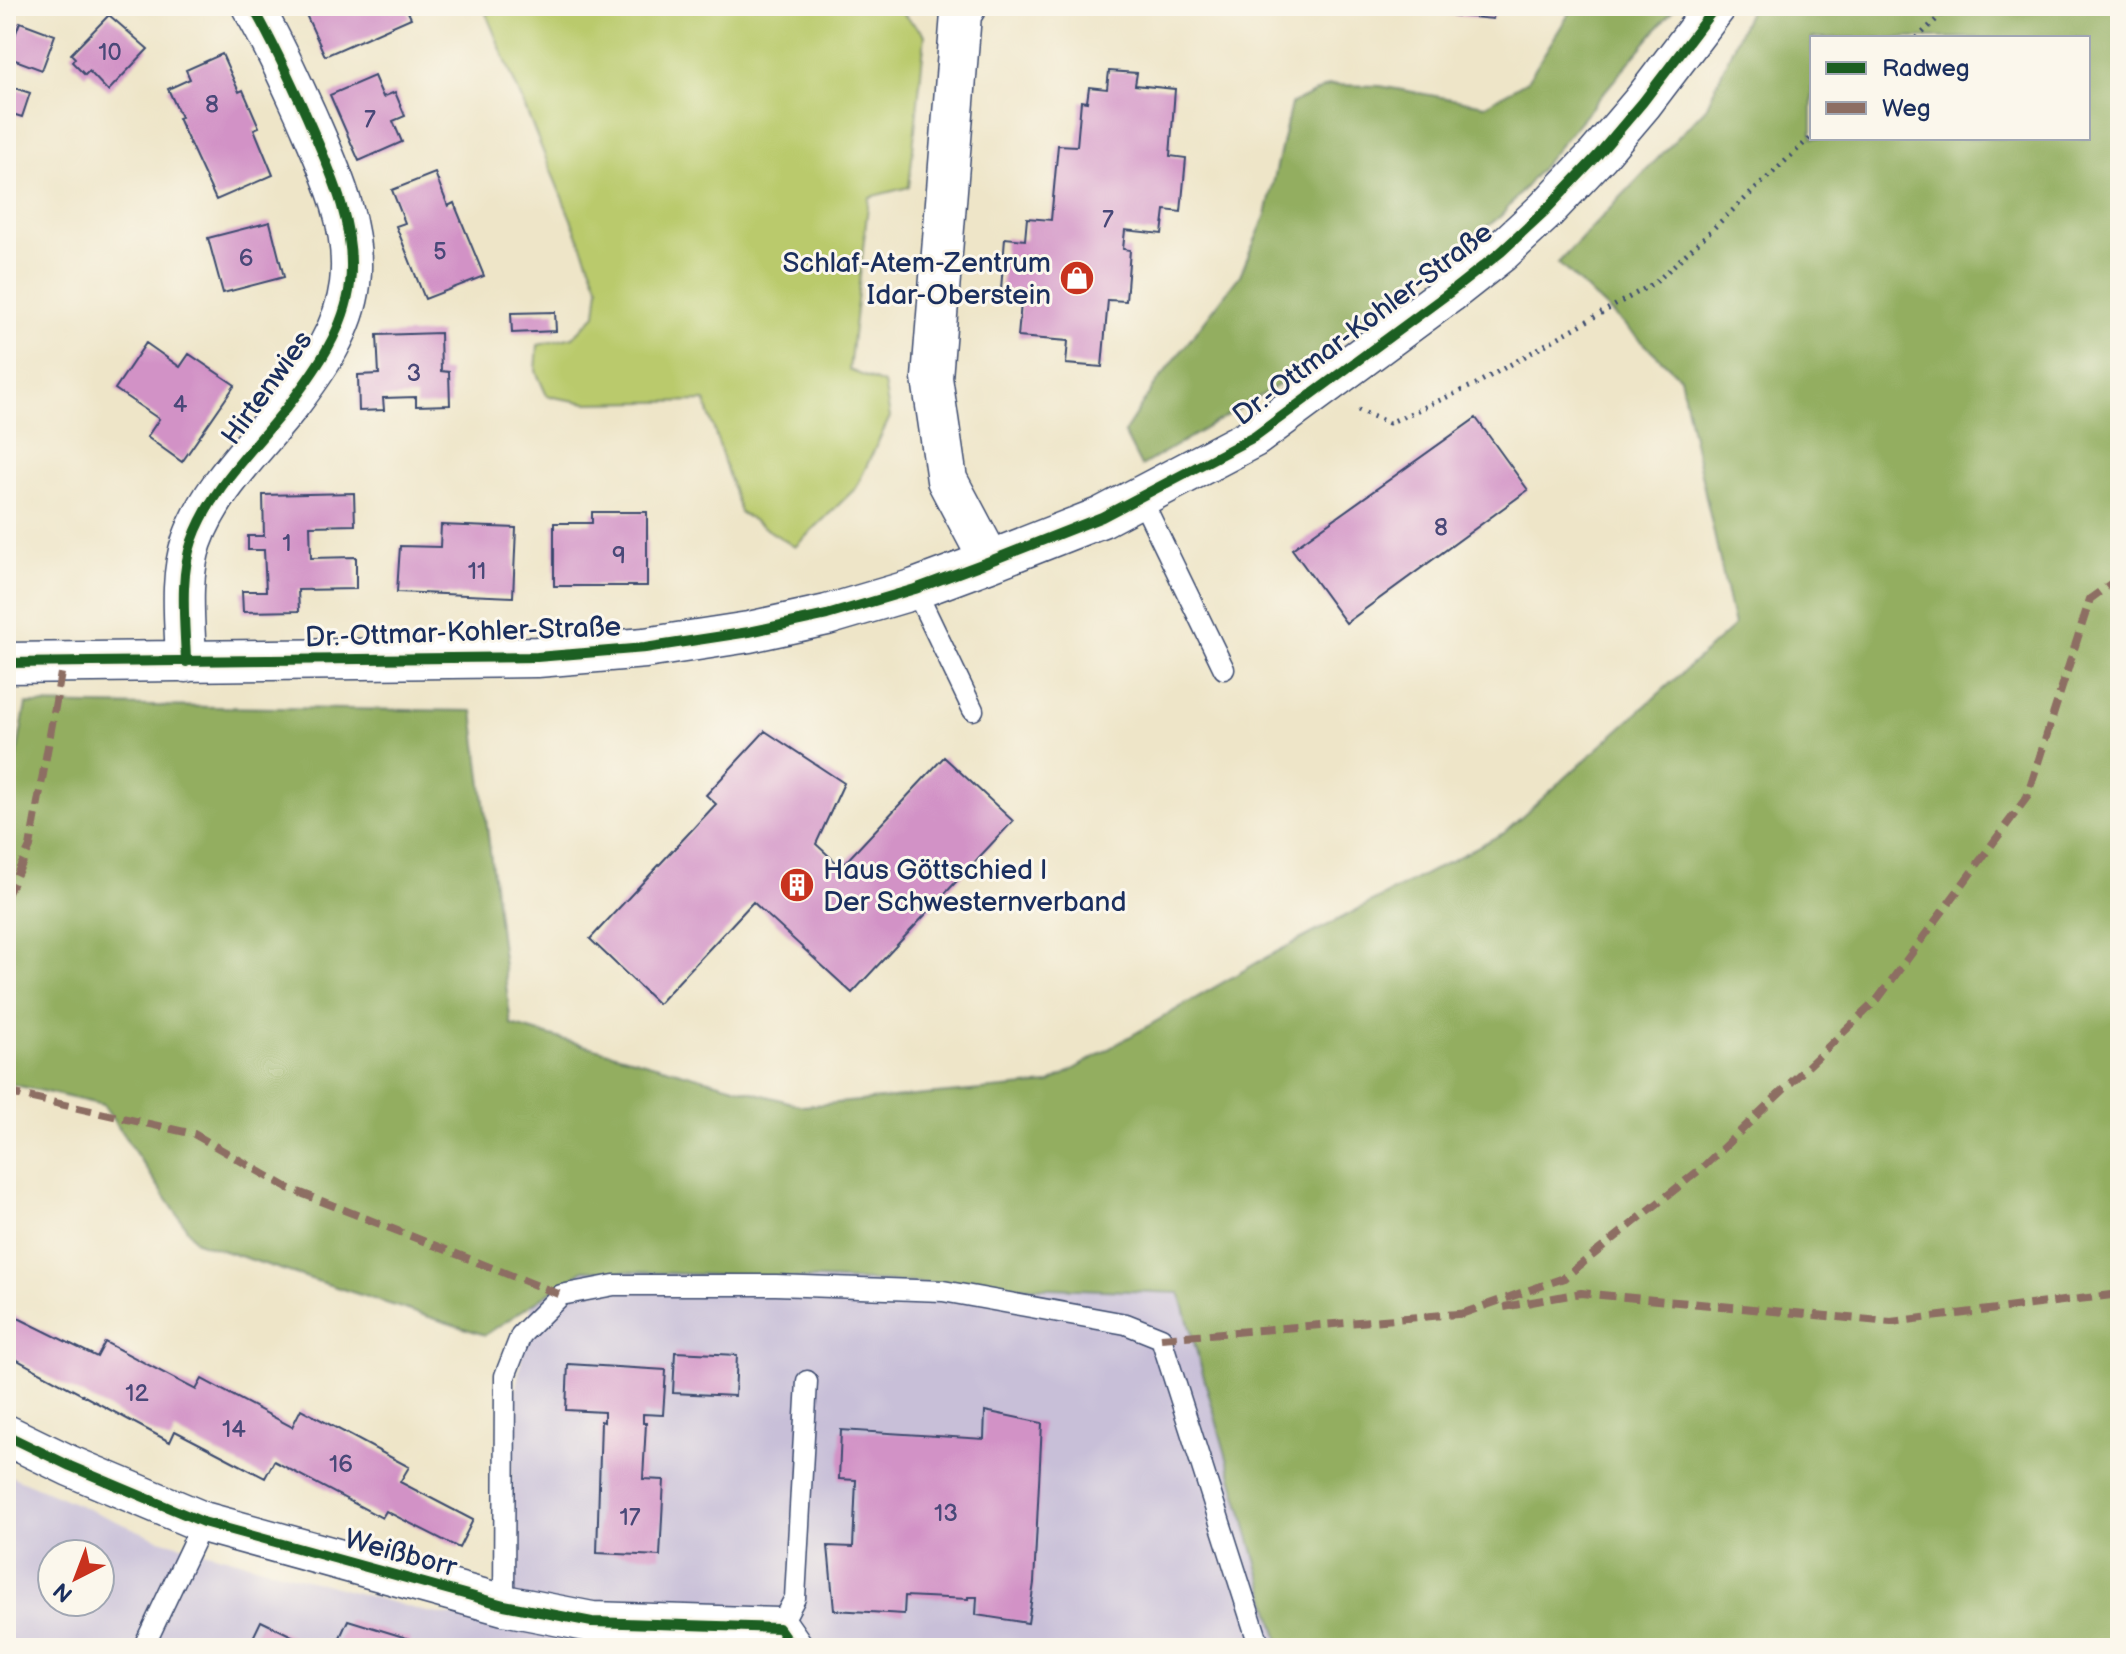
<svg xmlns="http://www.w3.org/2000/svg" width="2126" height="1654" viewBox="0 0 2126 1654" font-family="'Balsamiq Sans',sans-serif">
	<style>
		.industrial { fill: #c8bfd8; fill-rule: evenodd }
		.green { fill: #baca6c; stroke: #6a7c65; stroke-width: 2 }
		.forest { fill: #93ae60; stroke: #576e5f; stroke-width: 2; fill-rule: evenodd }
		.building { fill: #d292c6 }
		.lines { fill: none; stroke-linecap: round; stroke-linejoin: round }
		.lane-casing { stroke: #3b4a6e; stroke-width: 23 }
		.street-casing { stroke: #3b4a6e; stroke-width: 43 }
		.path { stroke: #3b4a6e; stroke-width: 5; stroke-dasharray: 2 6; stroke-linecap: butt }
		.lane { stroke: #fff; stroke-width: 20 }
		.street { stroke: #fff; stroke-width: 40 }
		.quiet { stroke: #8d6e63; stroke-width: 8; stroke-dasharray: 16 8; stroke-linecap: butt }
		.cycleway-casing { stroke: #fbf7ec; stroke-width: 15 }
		.cycleway { stroke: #1b5e20; stroke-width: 10 }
		.labels { text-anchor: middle; stroke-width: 6; stroke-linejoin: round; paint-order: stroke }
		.number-label { font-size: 24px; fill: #494878 }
		.poi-label { font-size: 28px; fill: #1b2f5e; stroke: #fbf7ec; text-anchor: end }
		.street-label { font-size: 28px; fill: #1b2f5e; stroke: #fbf7ec }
	</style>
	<rect width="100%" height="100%" fill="#fbf7ec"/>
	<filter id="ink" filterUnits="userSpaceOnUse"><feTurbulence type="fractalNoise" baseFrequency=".0125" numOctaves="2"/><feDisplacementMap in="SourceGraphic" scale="16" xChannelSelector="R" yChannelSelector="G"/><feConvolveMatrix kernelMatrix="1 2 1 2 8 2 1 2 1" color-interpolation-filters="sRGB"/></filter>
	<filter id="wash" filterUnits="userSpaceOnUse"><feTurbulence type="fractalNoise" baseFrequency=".006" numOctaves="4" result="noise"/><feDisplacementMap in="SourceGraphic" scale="32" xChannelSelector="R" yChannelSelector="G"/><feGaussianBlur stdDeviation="1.8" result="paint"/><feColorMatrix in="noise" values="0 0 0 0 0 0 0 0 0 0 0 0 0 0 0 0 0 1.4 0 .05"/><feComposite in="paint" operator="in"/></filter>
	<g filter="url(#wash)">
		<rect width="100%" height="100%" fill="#eee5c8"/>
		<!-- industrial -->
		<path class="industrial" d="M 584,1270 L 1180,1292 L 1281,1648 L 6,1648 L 6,1474 L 156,1538 L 427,1612 L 508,1625 L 513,1404 L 532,1303 ZM 52,1554 L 100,1554 L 100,1602 L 52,1602 Z"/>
		<!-- green -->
		<path class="green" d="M 483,6 L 895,6 L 925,35 L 909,187 L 869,197 L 849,370 L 884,384 L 890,417 L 856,488 L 795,547 L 740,512 L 705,401 L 587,403 L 547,396 L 536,371 L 538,345 L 573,337 L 596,314 L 599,287 Z"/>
		<!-- forest -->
		<path class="forest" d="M 1574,6 L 1676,6 L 1501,216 L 1284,382 L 1141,466 L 1124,433 L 1152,389 L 1240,275 L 1266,215 L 1291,104 L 1330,85 L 1380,86 L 1485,105 L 1527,81 Z
			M 1751,6 L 2120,6 L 2120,1648 L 1281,1648 L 1180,1293 L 584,1270 L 485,1335 L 196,1242 L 103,1105 L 6,1083 L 6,815 L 26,704 L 473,711 L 511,1025 L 803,1106 L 1048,1084 L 1267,957 L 1504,833 L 1734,626 L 1680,377 L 1558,263 L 1706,108 ZM 1812,38 L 2088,38 L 2088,138 L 1812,138 Z"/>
		<g id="blocks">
			<!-- building -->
			<path class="building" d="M 302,6 L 405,6 L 411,18 L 325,56 Z
				M 1408,6 L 1495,6 L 1493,19 L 1408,11 Z
				M 109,15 L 148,49 L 108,91 L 89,71 L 85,75 L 72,62 L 75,58 L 71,54 Z
				M 20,22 L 55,35 L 42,70 L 7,57 Z
				M 222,54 L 239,92 L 243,90 L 259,127 L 254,129 L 273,175 L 216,200 L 178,118 L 181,117 L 168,89 L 190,79 L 186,70 Z
				M 1109,71 L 1137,73 L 1135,85 L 1175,89 L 1170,156 L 1186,158 L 1181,212 L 1165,210 L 1162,234 L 1125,230 L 1123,249 L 1130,250 L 1126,301 L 1108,300 L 1102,367 L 1066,364 L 1068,341 L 1018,337 L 1022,291 L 1001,290 L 1005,238 L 1025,240 L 1027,218 L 1051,220 L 1058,145 L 1077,146 L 1081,101 L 1087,102 L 1089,87 L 1107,89 Z
				M 374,76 L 383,97 L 395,92 L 405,116 L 393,121 L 402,142 L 359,161 L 330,95 Z
				M 6,85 L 30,93 L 22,117 L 6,112 Z
				M 435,173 L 448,206 L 454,203 L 484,276 L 425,299 L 396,226 L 405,223 L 392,190 Z
				M 270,222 L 284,277 L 223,293 L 208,238 Z
				M 555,312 L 556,331 L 512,333 L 511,313 Z
				M 440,333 L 441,371 L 449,372 L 450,405 L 416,406 L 416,397 L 383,398 L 384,410 L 359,411 L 358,375 L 379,374 L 377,335 Z
				M 146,343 L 180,367 L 189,354 L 235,385 L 182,462 L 147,437 L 159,419 L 115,389 Z
				M 1476,418 L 1528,490 L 1346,623 L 1292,549 Z
				M 354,493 L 355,525 L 310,526 L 311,558 L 356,557 L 356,589 L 298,590 L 299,611 L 243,612 L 242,591 L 266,591 L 264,550 L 248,550 L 248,536 L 264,536 L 263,495 Z
				M 592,512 L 647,512 L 647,586 L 554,586 L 554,523 L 592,523 Z
				M 441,525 L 516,528 L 513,597 L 397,592 L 400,546 L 440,547 Z
				M 765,731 L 844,783 L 816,844 L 841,867 L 944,757 L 1013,821 L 852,993 L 753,902 L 658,1004 L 590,939 L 716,804 L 706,795 Z
				M 6,1312 L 97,1357 L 105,1342 L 196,1390 L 202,1379 L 292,1427 L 301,1409 L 409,1467 L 400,1482 L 473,1520 L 459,1548 L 386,1511 L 382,1518 L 274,1461 L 265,1478 L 175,1431 L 170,1442 L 6,1354 Z
				M 675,1352 L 737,1355 L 735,1396 L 673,1393 Z
				M 568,1364 L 666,1370 L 663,1415 L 643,1414 L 643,1423 L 646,1423 L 643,1479 L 664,1480 L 660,1556 L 597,1553 L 601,1421 L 604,1422 L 604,1412 L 566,1410 Z
				M 985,1411 L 1042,1423 L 1034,1583 L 1028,1623 L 976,1615 L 977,1597 L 968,1597 L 968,1599 L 905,1596 L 904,1614 L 834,1610 L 828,1546 L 853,1547 L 856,1480 L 839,1479 L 841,1430 L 984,1439 Z
				M 348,1620 L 410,1639 L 409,1648 L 335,1648 Z
				M 261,1621 L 317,1648 L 248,1648 Z"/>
		</g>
	</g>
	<g filter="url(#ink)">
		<use href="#blocks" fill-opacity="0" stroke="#3b4a6e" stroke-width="2"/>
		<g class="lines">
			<!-- lane casing -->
			<g class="lane-casing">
				<path id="lane" d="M 1140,496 L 1224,669
					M 915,589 L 973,710
					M 504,1605 L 505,1376 L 521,1335 L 561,1295 L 614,1285 L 776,1285 L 943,1291 L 1126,1324 L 1161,1338 L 1260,1648
					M 779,1628 L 795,1598 L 807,1381
					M 143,1648 L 203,1522"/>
			</g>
			<!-- street casing -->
			<g class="street-casing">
				<path id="street" d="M 966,6 L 961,14 L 932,378 L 947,480 L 990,561
					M 186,662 C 185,623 179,578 192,541 C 211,487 257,446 291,402 C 317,368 345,328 350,284 C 357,225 329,168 306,115 C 289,78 273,41 252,6
					M 6,663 L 537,657 L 645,648 L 749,632 L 827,615 L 915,589 L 990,561 L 1102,517 L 1254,437 L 1449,293 L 1501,252 L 1545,211 L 1598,155 L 1643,102 L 1716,6
					M 6,1435 L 70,1466 L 203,1522 L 504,1605 L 592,1622 L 779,1628 L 793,1648"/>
			</g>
			<!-- path -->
			<path class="path" d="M 1917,38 L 1942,14 L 1959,6
				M 1358,410 L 1389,423 L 1476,384 L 1656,282 L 1812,136"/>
			<!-- lane -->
			<use href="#lane" class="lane"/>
			<!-- street -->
			<use href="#street" class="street"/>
			<!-- quiet -->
			<path class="quiet" d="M 6,897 L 30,847 L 63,662
				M 6,1092 L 194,1134 L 288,1188 L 561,1295
				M 1504,1307 L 1581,1293 L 1891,1322 L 2120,1294
				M 1461,1314 L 1564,1278 L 1702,1168 L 1877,1000 L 2027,797 L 2090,599 L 2120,577
				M 1161,1338 L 1469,1313"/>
			<!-- cycleway casing -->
			<g class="cycleway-casing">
				<path id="cycleway" d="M 186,662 C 185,623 179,578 192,541 C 211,487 257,446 291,402 C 317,368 345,328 350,284 C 357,225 329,168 306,115 C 289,78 273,41 252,6
					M 6,663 L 537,657 L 645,648 L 749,632 L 827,615 L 915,589 L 990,561 L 1102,517 L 1254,437 L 1449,293 L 1501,252 L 1545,211 L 1598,155 L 1643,102 L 1716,6
					M 6,1435 L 70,1466 L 203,1522 L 504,1605 L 592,1622 L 779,1628 L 793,1648"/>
			</g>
			<!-- cycleway -->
			<use href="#cycleway" class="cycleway"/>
		</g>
	</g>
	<!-- icons -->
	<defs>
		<g id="shop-disc" transform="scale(1.8)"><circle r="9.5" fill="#c8321e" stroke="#fbf7ec"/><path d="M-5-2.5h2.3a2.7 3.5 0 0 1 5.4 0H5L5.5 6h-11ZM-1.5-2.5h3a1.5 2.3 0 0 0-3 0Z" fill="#fff"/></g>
		<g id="building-disc" transform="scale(1.8)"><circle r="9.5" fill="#c8321e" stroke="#fbf7ec"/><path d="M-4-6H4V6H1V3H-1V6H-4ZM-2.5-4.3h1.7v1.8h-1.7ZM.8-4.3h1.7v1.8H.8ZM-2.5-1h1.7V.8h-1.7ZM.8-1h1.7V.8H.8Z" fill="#fff"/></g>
	</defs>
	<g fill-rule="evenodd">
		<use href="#shop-disc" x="1077" y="278"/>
		<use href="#building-disc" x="797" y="885"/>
	</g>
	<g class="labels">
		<!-- number labels -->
		<g class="number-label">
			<text x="110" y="60">10</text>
			<text x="212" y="112">8</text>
			<text x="370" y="127">7</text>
			<text x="1108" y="227">7</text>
			<text x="440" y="259">5</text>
			<text x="246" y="266">6</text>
			<text x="414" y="381">3</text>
			<text x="180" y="412">4</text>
			<text x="1441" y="535">8</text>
			<text x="287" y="551">1</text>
			<text x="619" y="563">9</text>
			<text x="477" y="579">11</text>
			<text x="137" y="1401">12</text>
			<text x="234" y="1437">14</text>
			<text x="341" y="1472">16</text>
			<text x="946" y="1521">13</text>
			<text x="630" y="1525">17</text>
		</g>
		<!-- poi labels -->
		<g class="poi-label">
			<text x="1051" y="272">Schlaf-Atem-Zentrum<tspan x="1051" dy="32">Idar-Oberstein</tspan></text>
			<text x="823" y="879" text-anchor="start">Haus Göttschied |<tspan x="823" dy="32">Der Schwesternverband</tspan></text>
		</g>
		<!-- street labels -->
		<g class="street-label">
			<text transform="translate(1362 323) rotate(-37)" y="10">Dr.-Ottmar-Kohler-Straße</text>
			<text transform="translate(266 387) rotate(-54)" y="10">Hirtenwies</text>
			<text transform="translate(463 631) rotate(-2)" y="10">Dr.-Ottmar-Kohler-Straße</text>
			<text transform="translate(401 1552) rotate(15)" y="10">Weißborr</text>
		</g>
	</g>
	<!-- margin -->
	<rect width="2126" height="1654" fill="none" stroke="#fbf7ec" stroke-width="32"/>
	<!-- legend -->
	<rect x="1810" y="36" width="280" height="104" fill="#fbf7ec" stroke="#a1a7b3" stroke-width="2"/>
	<rect x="1826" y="62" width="40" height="12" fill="#1b5e20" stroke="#a1a7b3" stroke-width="2"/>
	<text x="1882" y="76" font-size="24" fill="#1b2f5e">Radweg</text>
	<rect x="1826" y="102" width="40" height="12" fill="#8d6e63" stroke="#a1a7b3" stroke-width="2"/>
	<text x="1882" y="116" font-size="24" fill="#1b2f5e">Weg</text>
	<!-- north arrow -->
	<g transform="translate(76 1578) rotate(222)"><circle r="38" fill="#fbf7ec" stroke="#a1a7b3" stroke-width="2"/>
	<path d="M0-6L14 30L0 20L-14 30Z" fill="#c8321e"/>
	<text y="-12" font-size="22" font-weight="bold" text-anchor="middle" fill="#1b2f5e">N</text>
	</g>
</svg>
